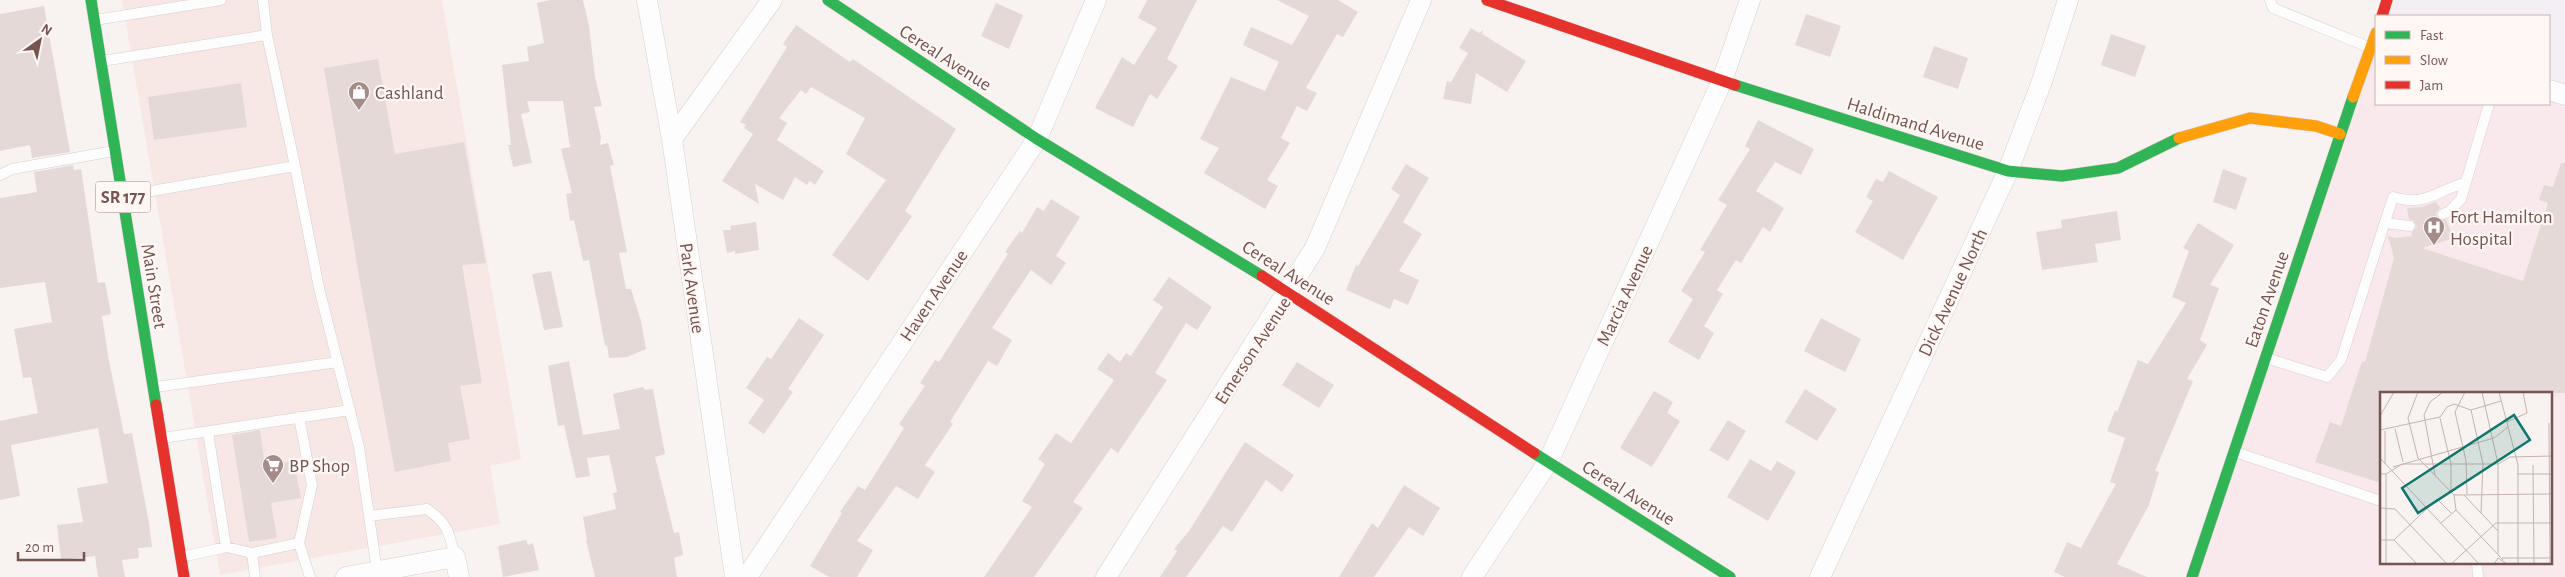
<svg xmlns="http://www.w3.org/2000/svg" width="2565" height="577" viewBox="0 0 2565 577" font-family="'Alegreya Sans',sans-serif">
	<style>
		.commercial { fill: #f7e7e5 }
		.education { fill: #f3edf4 }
		.medical { fill: #f9e9ec; fill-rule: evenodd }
		.building { fill: #e5d9d7 }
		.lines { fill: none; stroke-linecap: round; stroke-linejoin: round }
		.lane-casing { stroke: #d7cecc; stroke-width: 11 }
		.street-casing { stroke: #d7cecc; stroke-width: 21 }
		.fast-casing { stroke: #d8cecc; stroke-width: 12 }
		.slow-casing { stroke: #d8cecc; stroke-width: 12 }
		.jam-casing { stroke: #d8cecc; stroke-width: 12 }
		.lane { stroke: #fefdfd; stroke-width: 10 }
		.street { stroke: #fefdfd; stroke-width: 20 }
		.fast { stroke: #30b455; stroke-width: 11 }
		.slow { stroke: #ff9f0a; stroke-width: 11 }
		.jam { stroke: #e5322d; stroke-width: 11 }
		.labels { text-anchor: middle; stroke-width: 4.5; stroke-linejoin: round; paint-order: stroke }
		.shield { fill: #fef7f3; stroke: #9f8581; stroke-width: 1 }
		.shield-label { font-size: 18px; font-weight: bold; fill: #765450 }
		.street-label { font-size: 19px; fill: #765450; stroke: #fef7f3 }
		.poi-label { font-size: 19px; fill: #765450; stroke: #fef7f3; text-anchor: start }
		.inset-road { fill: none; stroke: #c4b3b0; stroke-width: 1 }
		.view { fill: #0f766e; fill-opacity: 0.15; stroke: #0f766e; stroke-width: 2.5 }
		.inset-edge { fill: none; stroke: #765450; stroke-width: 2.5 }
	</style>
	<rect width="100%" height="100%" fill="#f8f3f0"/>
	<!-- commercial -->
	<path class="commercial" d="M 122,0 L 442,0 L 521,459 L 490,466 L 500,524 L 220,575 Z"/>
	<!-- education -->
	<path class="education" d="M 2387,0 L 2565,0 L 2565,95 L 2549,90 L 2549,16 L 2382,16 Z"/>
	<!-- medical -->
	<path class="medical" d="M 2376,34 L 2376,104 L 2549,104 L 2549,90 L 2565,95 L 2565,577 L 2192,577 ZM 2381,393 L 2551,393 L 2551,563 L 2381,563 Z"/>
	<!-- building -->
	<path class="building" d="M 550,0 L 583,0 L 589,26 L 595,77 L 602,106 L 594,107 L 601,137 L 600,145 L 608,143 L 614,165 L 610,166 L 627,252 L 619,253 L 626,289 L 631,289 L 641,321 L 646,349 L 627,357 L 609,358 L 607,345 L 605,346 L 589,260 L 583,261 L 574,220 L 570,221 L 566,194 L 572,193 L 561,149 L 570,147 L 563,101 L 527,101 L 530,112 L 521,114 L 532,163 L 513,167 L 508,145 L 511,145 L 502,65 L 529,61 L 527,47 L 544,43 L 537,3 Z
		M 1147,0 L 1197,0 L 1167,59 L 1178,66 L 1157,99 L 1150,94 L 1133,127 L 1095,108 L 1122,57 L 1134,65 L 1157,28 L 1138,18 Z
		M 1277,0 L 1338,0 L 1358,12 L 1343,37 L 1337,34 L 1306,88 L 1317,93 L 1307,111 L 1297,106 L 1281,138 L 1290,143 L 1267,180 L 1278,186 L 1265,209 L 1204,173 L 1219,148 L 1200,139 L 1231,77 L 1265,91 L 1279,62 L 1243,45 L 1251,27 L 1292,45 L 1309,16 Z
		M 996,3 L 1023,15 L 1009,49 L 981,36 Z
		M 44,6 L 70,152 L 32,158 L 30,145 L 0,151 L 0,14 Z
		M 1806,14 L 1841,26 L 1830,57 L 1795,45 Z
		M 796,25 L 850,62 L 853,59 L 956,129 L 905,211 L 912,216 L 868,281 L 832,255 L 886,180 L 846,154 L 865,118 L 811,87 L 806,94 L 801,90 L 779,118 L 787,123 L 777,140 L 824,171 L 815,185 L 810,181 L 807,185 L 795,177 L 783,200 L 755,184 L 759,204 L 722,181 L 753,134 L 744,128 L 746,125 L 740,122 L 787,47 L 783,44 Z
		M 1471,28 L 1479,33 L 1483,30 L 1482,34 L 1526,61 L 1507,92 L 1476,73 L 1471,104 L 1443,99 L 1447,81 L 1451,82 L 1468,53 L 1459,48 Z
		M 2111,34 L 2146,46 L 2135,77 L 2101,65 Z
		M 1934,46 L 1968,58 L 1958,89 L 1923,77 Z
		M 378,59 L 395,154 L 464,142 L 486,263 L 462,265 L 482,383 L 460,386 L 470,439 L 448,443 L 451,461 L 395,472 L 360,282 L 324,68 Z
		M 241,83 L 247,127 L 154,140 L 148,97 Z
		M 1758,120 L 1814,149 L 1801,175 L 1775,162 L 1756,191 L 1784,208 L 1770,232 L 1763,227 L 1741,263 L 1736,260 L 1717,290 L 1723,294 L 1704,326 L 1714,333 L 1699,360 L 1668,342 L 1693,299 L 1681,291 L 1705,252 L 1700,250 L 1727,205 L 1718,200 L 1750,149 L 1745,146 Z
		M 2561,163 L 2565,163 L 2565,393 L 2381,393 L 2381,483 L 2315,462 L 2330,422 L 2341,426 L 2362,361 L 2365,362 L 2394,258 L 2388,236 L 2395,238 L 2412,236 L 2411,233 L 2417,227 L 2414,221 L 2409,219 L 2407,208 L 2421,207 L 2436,202 L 2440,208 L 2436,213 L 2437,217 L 2446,220 L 2454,238 L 2422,248 L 2523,281 L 2548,203 L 2539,200 L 2544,185 L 2553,187 Z
		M 1406,164 L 1429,178 L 1403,222 L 1422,234 L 1399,271 L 1419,280 L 1408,305 L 1394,299 L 1390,309 L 1346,290 L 1356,265 L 1358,266 L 1400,195 L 1391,189 Z
		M 73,165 L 74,170 L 81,169 L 98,283 L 105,282 L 111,314 L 102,316 L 109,361 L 124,434 L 132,433 L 149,523 L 152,547 L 138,548 L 139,558 L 122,560 L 125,577 L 98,577 L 95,556 L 61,560 L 57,525 L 83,522 L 77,488 L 108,483 L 98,428 L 11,445 L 20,496 L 0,500 L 0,421 L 38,413 L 31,377 L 23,378 L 14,329 L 52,322 L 45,282 L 0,288 L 0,198 L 37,192 L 34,172 Z
		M 2223,169 L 2247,178 L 2236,210 L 2213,202 Z
		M 1889,171 L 1938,197 L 1903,260 L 1855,232 L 1873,201 L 1866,197 L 1876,179 L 1883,182 Z
		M 1051,199 L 1080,217 L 1056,256 L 1066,263 L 1051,285 L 1031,270 L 992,328 L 1012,340 L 997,366 L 988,361 L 950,422 L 953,424 L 925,465 L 935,472 L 918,499 L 896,486 L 857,541 L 873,550 L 857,577 L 829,577 L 810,566 L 842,513 L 840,512 L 858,486 L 865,490 L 904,428 L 899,424 L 925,386 L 920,383 L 935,360 L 939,362 L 1008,254 L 1005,252 L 1020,231 L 1022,233 L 1037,207 L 1044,211 Z
		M 2117,211 L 2121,240 L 2095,244 L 2098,262 L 2042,270 L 2036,232 L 2062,228 L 2061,220 Z
		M 756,222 L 759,250 L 735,254 L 735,251 L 727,253 L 723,230 L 731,230 L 730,226 Z
		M 2198,223 L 2234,245 L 2210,285 L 2219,288 L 2200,340 L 2207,345 L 2187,379 L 2193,381 L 2155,471 L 2159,472 L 2149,505 L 2117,564 L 2147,577 L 2065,577 L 2054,572 L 2067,542 L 2081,548 L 2116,484 L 2110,482 L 2125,438 L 2107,431 L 2115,410 L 2117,412 L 2138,360 L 2148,364 L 2186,303 L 2172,297 L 2189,251 L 2183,248 Z
		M 551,271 L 563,327 L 544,330 L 532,274 Z
		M 1169,277 L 1212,307 L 1197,330 L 1186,323 L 1155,373 L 1167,380 L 1118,453 L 1111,448 L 1073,502 L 1083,508 L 1034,577 L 984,577 L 1032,507 L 1022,501 L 1045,464 L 1038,459 L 1056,433 L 1071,443 L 1114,380 L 1097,369 L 1108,353 L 1120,362 L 1126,353 L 1131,356 L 1163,307 L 1153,300 Z
		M 799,318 L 824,335 L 788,389 L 793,392 L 764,434 L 748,423 L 764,400 L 746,388 L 767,357 L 771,359 Z
		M 1821,318 L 1861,339 L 1845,372 L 1804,351 Z
		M 569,361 L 583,435 L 620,429 L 613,394 L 643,387 L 645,390 L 653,389 L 665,454 L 655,457 L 674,533 L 679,532 L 683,555 L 674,558 L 677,577 L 595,577 L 586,541 L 587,540 L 583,517 L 616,509 L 613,493 L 617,492 L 609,455 L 587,458 L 590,476 L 576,478 L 564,425 L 558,426 L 548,366 Z
		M 1297,362 L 1334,385 L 1319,408 L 1282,385 Z
		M 1805,389 L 1837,409 L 1817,441 L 1785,422 Z
		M 1654,391 L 1673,402 L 1667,413 L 1680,421 L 1652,467 L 1620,448 Z
		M 1728,420 L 1746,431 L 1728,461 L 1709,450 Z
		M 260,430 L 265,466 L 294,461 L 301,498 L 271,503 L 277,538 L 249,542 L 232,435 Z
		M 1245,442 L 1294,475 L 1282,492 L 1266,480 L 1232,532 L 1223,526 L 1186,577 L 1160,577 L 1177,551 L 1174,549 L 1189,531 Z
		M 1750,459 L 1771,471 L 1777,461 L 1796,472 L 1768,521 L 1727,497 Z
		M 1404,485 L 1440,508 L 1423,536 L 1409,527 L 1374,577 L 1339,577 L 1372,523 L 1378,528 Z
		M 526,540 L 528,545 L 533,543 L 539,570 L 503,577 L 498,546 Z"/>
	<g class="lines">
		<!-- lane casing -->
		<g class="lane-casing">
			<path id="lane" d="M 263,0 L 267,35
				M 2270,0 L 2273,8 L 2371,48
				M 95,20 L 221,0
				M 102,61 L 267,35 L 295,166 L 123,196
				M 295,166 L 319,288 L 359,447 L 377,571
				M 0,175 L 12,169 L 114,151
				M 2443,214 L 2450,211 L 2461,199 L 2489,104
				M 2385,223 L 2410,226
				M 2266,358 L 2327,377 L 2341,360 L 2393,197 C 2426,207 2435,191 2465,183
				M 156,387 L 338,362
				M 163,438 L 350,410
				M 2235,452 L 2381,501
				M 369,516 L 427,509 C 448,524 449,532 455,557
				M 299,543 L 312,485 L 299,417
				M 226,547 L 252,553 L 299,543 L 310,577
				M 252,553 L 255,577
				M 182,557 L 226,547 L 208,432
				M 2477,563 L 2478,577"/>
		</g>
		<!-- street casing -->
		<g class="street-casing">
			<path id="street" d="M 647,0 L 672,139 L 735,577
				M 2549,90 L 2565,95
				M 672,139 L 772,0
				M 346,577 L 455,557 L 459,577
				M 747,577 L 1037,139 L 1096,0
				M 1106,577 L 1315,248 L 1421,0
				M 1472,577 L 1548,462 L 1722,81 L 1750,0
				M 1820,577 L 2008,171 L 2041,84 L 2068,0"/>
		</g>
		<!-- fast casing -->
		<g class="fast-casing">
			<path id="fast" d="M 91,0 L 156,405
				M 828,0 L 1037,139 L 1262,276
				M 1735,85 L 2008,171 L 2062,176 L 2118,168 L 2179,138
				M 1534,453 L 1730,577
				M 2192,577 L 2353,97"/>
		</g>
		<!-- slow casing -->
		<g class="slow-casing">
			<path id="slow" d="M 2353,97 L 2376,33
				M 2179,138 L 2250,118 L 2316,126 L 2340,134"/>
		</g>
		<!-- jam casing -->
		<g class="jam-casing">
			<path id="jam" d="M 1487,0 L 1735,85
				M 2382,16 L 2387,0
				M 1262,276 L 1534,453
				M 156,405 L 184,577"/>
		</g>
		<!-- lane -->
		<use href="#lane" class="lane"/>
		<!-- street -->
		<use href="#street" class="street"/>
		<!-- fast -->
		<use href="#fast" class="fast"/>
		<!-- slow -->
		<use href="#slow" class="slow"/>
		<!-- jam -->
		<use href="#jam" class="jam"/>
	</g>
	<!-- icons -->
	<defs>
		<g id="shop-pin" transform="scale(1.125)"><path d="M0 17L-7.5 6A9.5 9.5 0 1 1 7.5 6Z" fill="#a48c88" stroke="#fef7f3"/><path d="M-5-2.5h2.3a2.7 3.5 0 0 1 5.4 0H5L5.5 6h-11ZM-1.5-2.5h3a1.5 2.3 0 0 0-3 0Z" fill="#fff"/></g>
		<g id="hospital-pin" transform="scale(1.125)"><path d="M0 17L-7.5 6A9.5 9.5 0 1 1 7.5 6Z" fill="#a48c88" stroke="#fef7f3"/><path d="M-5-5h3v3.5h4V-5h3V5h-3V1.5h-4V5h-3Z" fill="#fff"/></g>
		<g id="supermarket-pin" transform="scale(1.125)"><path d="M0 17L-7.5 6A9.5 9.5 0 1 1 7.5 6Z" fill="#a48c88" stroke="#fef7f3"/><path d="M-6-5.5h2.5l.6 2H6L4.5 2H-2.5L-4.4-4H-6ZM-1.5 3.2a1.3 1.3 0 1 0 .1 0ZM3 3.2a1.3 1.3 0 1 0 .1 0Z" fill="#fff"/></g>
	</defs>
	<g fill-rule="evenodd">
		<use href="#shop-pin" x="359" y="92"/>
		<use href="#hospital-pin" x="2434" y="227"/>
		<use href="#supermarket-pin" x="273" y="465"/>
	</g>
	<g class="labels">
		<!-- shield labels -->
		<rect class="shield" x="95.5" y="181.5" width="55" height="31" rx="4"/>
		<g class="shield-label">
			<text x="123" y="203">SR 177</text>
		</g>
		<!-- street labels -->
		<g class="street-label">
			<text transform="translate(946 57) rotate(33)" y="7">Cereal Avenue</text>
			<text transform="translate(1916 123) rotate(17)" y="7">Haldimand Avenue</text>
			<text transform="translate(1289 272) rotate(32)" y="7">Cereal Avenue</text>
			<text transform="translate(155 286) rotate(81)" y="7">Main Street</text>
			<text transform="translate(693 288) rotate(82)" y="7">Park Avenue</text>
			<text transform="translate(1952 292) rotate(-65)" y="7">Dick Avenue North</text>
			<text transform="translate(933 295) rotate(-56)" y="7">Haven Avenue</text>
			<text transform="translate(1624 295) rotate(-65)" y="7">Marcia Avenue</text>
			<text transform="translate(2266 299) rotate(-71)" y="7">Eaton Avenue</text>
			<text transform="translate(1252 350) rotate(-57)" y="7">Emerson Avenue</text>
			<text transform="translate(1629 492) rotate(32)" y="7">Cereal Avenue</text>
		</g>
		<!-- poi labels -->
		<g class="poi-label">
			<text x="375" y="99">Cashland</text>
			<text x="2450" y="223">Fort Hamilton<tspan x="2450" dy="22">Hospital</tspan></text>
			<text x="289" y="472">BP Shop</text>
		</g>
	</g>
	<!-- overview -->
	<g transform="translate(2380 392)">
		<rect width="172" height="172" fill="#f8f3f0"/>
		<path class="inset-road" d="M 38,0 L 28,26 L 38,66 L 74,103 L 76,118 L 123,168M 85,0 L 75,20 L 86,69 L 87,102M 102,0 L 118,72 L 118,162M 119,0 L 138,73 L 138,172M 91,18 L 103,72 L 101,121M 0,24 L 14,0M 60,26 L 71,72 L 71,99M 127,30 L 147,21 L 143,0M 169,31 L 170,172M 15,37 L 23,70M 0,38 L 60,25 L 67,15 L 74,12 L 91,18 L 121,9M 0,66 L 99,172M 5,72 L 5,39M 153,73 L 154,172M 13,75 L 114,46 L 128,35M 0,82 L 6,82 L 22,72 L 118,72 L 130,65 L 173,64M 6,82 L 6,172M 137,82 L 173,82M 55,83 L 44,23 L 50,10 L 63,0M 74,103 L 173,102M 84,103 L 118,139M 0,116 L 15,117 L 67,172M 61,131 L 76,118M 0,148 L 14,148 L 37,172M 14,148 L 57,107 L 71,121M 122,166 L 173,166M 71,172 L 116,131 L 173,131M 114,172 L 118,166 L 127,172"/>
		<path class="view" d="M 134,23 L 150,48 L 38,121 L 22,96 Z"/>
		<rect width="172" height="172" class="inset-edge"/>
	</g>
	<!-- legend -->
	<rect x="2375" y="15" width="175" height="90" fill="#fef7f3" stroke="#c8b6b2"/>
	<rect x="2385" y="31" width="25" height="8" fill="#30b455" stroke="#c8b6b2"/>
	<text x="2420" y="40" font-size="15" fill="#765450">Fast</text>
	<rect x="2385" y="56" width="25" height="8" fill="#ff9f0a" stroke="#c8b6b2"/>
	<text x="2420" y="65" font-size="15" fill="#765450">Slow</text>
	<rect x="2385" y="81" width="25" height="8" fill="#e5322d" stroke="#c8b6b2"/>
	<text x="2420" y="90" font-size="15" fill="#765450">Jam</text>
	<!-- north arrow -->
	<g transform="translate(40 40) rotate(33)" stroke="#fef7f3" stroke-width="4" paint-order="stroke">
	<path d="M0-4L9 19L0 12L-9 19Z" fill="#765450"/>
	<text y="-8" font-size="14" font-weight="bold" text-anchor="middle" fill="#765450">N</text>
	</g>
	<!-- scale -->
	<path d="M18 552v8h66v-8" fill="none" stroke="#765450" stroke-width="2.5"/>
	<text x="25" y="552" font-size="15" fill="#765450" stroke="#fef7f3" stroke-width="4" paint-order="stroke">20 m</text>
</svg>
